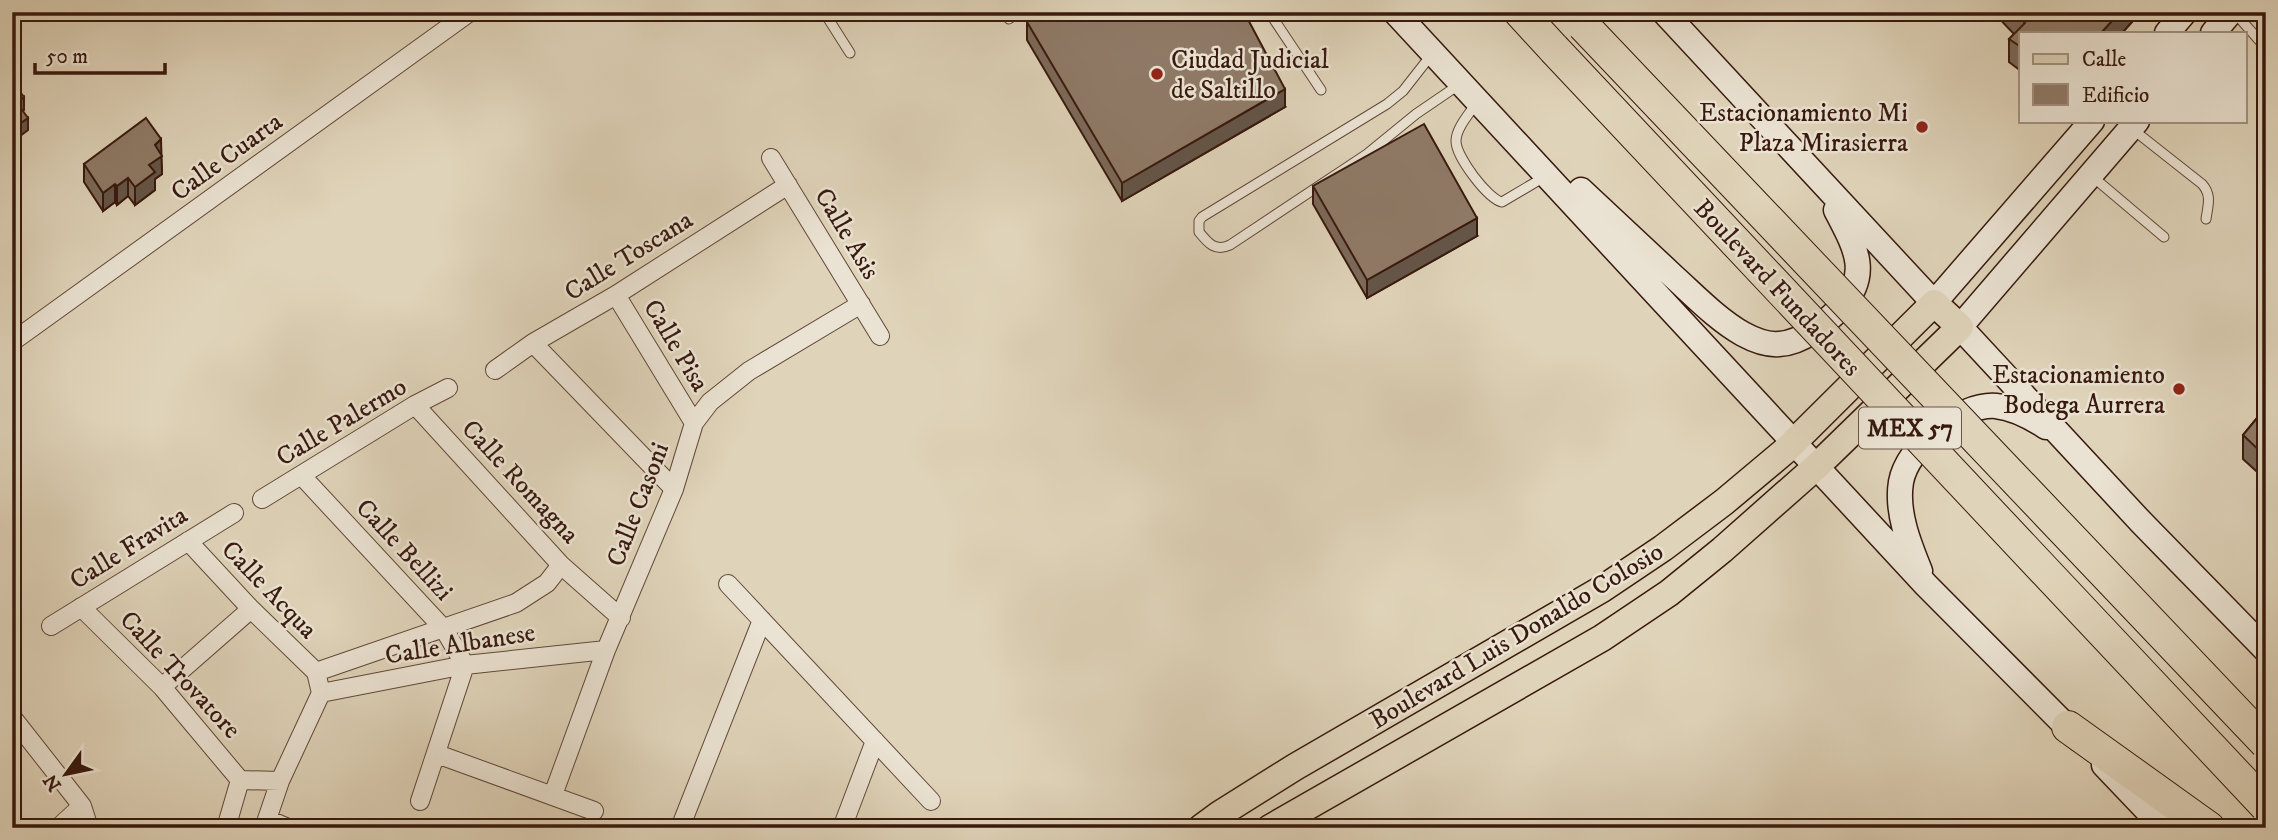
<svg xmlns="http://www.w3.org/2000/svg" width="2278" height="840" viewBox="0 0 2278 840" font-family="'IM FELL DW Pica',serif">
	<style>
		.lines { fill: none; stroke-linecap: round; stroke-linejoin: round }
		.service-casing { stroke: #624839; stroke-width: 11 }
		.minor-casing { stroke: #624839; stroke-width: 20 }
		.secondary-casing { stroke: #38190e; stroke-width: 27 }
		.primary-casing { stroke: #38190e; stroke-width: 29 }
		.motorway-casing { stroke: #38190e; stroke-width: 34 }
		.service { stroke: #eae2d2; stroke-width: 9 }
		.minor { stroke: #eae2d2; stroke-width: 18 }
		.secondary { stroke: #eae2d2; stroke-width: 24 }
		.primary { stroke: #dfd3b9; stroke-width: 26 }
		.motorway { stroke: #dfd3b9; stroke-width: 32 }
		.motorway-bridge-casing { stroke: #38190e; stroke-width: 34; stroke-linecap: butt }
		.motorway-bridge { stroke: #dfd3b9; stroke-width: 32 }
		.wall { fill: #7b6959; stroke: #38190e; stroke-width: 2 }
		.shaded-wall { fill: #645548; stroke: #38190e; stroke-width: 2 }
		.building { fill: #8f7a67; stroke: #38190e; stroke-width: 2 }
		.poi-dot { fill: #8f2418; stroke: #eae2d2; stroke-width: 2.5 }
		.labels { text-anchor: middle; stroke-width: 5; stroke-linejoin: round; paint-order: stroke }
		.shield { fill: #eae2d2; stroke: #6d5549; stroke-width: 2 }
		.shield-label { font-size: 24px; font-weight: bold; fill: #38190e }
		.poi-label { font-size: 26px; fill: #38190e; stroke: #eae2d2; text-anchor: end }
		.street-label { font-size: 26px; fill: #38190e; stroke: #eae2d2 }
	</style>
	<rect width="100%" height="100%" fill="#dfd3b9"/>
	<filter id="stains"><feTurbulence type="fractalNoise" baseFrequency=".00286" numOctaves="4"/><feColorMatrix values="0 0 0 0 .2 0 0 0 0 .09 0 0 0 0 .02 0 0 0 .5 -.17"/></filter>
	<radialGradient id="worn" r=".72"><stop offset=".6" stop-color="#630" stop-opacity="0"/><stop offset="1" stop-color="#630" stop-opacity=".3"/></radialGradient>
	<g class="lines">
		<!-- service casing -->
		<g class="service-casing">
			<path id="service" d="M 824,12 L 850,53
				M 1269,12 L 1321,90
				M 2234,12 L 2266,48
				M 1009,19 L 1018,12
				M 1432,54 L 1403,91 L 1387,104 L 1202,217 L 1199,221 L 1199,232 C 1208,243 1215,252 1230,245 L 1367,154 L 1416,114 L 1460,84
				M 1477,102 C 1470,113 1456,128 1456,141 C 1456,157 1488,199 1502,202 L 1546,176
				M 2131,128 L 2202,184 C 2212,195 2208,205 2206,219
				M 2093,177 L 2164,237"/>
		</g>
		<!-- minor casing -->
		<g class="minor-casing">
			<path id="minor" d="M 771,158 L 880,336
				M 616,295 L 694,423
				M 12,342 L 470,12
				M 533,343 L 674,489
				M 495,370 L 533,343 L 616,295 L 788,185
				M 415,405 L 561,565 L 621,618
				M 301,475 L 444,629 L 465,665 L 420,801
				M 262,499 L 415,405 L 448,388
				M 188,541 L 251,609 L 316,672 L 321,693 L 280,781 L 264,828
				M 728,584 L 931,801
				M 81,607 L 162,687 L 240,780
				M 51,626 L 234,513
				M 316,672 L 516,603 L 547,583 L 561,565
				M 162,687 L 251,609
				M 321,693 L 465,665 L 606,650
				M 12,717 L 82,806 L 89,828
				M 437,754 L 594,811
				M 240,780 L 280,781
				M 553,795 L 606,650 L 674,489 L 694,423 L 710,402 L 749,371 L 861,304
				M 267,819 L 288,828
				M 58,828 L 82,806
				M 226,828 L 240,780
				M 680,828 L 762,620
				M 842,828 L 875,741"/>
		</g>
		<!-- secondary casing -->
		<g class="secondary-casing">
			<path id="secondary" d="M 1395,12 L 1926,585 L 2079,739
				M 1664,12 L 1934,303 L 2092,121
				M 2167,33 L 2185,12
				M 2213,33 L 2231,12
				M 2137,121 L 1960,327 L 2141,522 L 2266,650
				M 1581,190 C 1612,219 1643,248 1674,277 C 1695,296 1718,320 1743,334 C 1754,340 1767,345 1779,344 C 1802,343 1826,323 1841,307 C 1872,273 1854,245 1836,210
				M 1920,571 C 1909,544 1896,512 1901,482 C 1907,447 1960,403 1996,406 C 2013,408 2031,417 2046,427
				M 2104,765 L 2164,828"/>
		</g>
		<!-- primary casing -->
		<g class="primary-casing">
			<path id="primary" d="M 1201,828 L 1220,814 L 1295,767 L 1602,589 L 1663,548 L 1724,502 L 1786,450 L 1934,303 L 1960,327 L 1817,466 L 1722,550 L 1669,593 L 1602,638 L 1270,828"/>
		</g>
		<!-- motorway casing -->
		<g class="motorway-casing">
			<path id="motorway" d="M 1520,12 L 1554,49
				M 2068,727 L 2209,828"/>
		</g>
		<!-- service -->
		<use href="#service" class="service"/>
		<!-- minor -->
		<use href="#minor" class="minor"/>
		<!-- secondary -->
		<use href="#secondary" class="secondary"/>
		<!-- primary -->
		<use href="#primary" class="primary"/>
		<!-- motorway -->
		<use href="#motorway" class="motorway"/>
		<!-- motorway-bridge casing -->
		<g class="motorway-bridge-casing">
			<path id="motorway-bridge" d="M 1583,25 L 2266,743
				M 1554,49 L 2266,806"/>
		</g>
		<!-- motorway-bridge -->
		<use href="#motorway-bridge" class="motorway-bridge"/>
	</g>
	<!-- wall -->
	<path class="wall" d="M 1993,12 L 2141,12 L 2122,33 L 2021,33 L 2021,71 L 2009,62 L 2009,39 L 2014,34 Z
		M 1027,22 L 1285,107 L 1122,201 L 1027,40 Z
		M 161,155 L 162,174 L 155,179 L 155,190 L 135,205 L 128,196 L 117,205 L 115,202 L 103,211 L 84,182 L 84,164 Z
		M 1313,186 L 1477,236 L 1367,298 L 1313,204 Z
		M 2266,407 L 2266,480 L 2243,459 L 2243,435 Z"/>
	<!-- shaded-wall -->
	<path class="shaded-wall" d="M 2120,12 L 2141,12 L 2122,33 L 2101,33 Z
		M 1285,89 L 1285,107 L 1122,201 L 1122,183 Z
		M 24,97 L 24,110 L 17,116 L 17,103 Z
		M 28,118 L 28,130 L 12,142 L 12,129 Z
		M 161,139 L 162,174 L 155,179 L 155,190 L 135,205 L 135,187 L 149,165 L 155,145 Z
		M 128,178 L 128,196 L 117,205 L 117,186 Z
		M 115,184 L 115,202 L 103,211 L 103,193 Z
		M 1477,218 L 1477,236 L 1367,298 L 1367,280 Z"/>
	<!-- building -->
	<path class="building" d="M 1043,12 L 1244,12 L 1285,89 L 1122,183 L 1027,22 Z
		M 2015,12 L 2120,12 L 2101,33 L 2021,33 L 2021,47 L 2009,39 L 2025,23 Z
		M 12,81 L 24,97 L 17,103 L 28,118 L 12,129 Z
		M 146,118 L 161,139 L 155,145 L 162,156 L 149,165 L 155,172 L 135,187 L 128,178 L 117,186 L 115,184 L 103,193 L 84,164 Z
		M 1424,124 L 1477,218 L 1367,280 L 1313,186 Z
		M 2266,407 L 2266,457 L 2243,435 Z"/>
	<!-- markers -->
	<g class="poi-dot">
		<circle cx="1157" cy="74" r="7"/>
		<circle cx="1922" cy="127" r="7"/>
		<circle cx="2179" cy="389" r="7"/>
	</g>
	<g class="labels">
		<!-- shield labels -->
		<rect class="shield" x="1859" y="407.5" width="102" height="41" rx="5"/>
		<g class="shield-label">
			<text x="1910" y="436">MEX 57</text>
		</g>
		<!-- poi labels -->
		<g class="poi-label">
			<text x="1171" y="68" text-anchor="start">Ciudad Judicial<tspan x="1171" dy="30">de Saltillo</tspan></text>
			<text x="1908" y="121">Estacionamiento Mi<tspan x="1908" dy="30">Plaza Mirasierra</tspan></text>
			<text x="2165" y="383">Estacionamiento<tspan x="2165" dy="30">Bodega Aurrera</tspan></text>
		</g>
		<!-- street labels -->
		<g class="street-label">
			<text transform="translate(226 156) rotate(-36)" y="9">Calle Cuarta</text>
			<text transform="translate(848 233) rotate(59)" y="9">Calle Asis</text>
			<text transform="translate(628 255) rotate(-32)" y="9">Calle Toscana</text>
			<text transform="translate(1778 287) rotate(47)" y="9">Boulevard Fundadores</text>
			<text transform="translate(677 345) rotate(59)" y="9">Calle Pisa</text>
			<text transform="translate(341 421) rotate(-31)" y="9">Calle Palermo</text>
			<text transform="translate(521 481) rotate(47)" y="9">Calle Romagna</text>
			<text transform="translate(637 504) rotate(-69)" y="9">Calle Casoni</text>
			<text transform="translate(128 547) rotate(-32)" y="9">Calle Fravita</text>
			<text transform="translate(405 549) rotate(47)" y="9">Calle Bellizi</text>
			<text transform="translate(270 589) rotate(46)" y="9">Calle Acqua</text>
			<text transform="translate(1516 635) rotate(-31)" y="9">Boulevard Luis Donaldo Colosio</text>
			<text transform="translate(460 643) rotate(-9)" y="9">Calle Albanese</text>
			<text transform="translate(181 674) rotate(47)" y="9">Calle Trovatore</text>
		</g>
	</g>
	<!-- margin -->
	<rect width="2278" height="840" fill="none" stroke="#dfd3b9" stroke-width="42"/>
	<rect x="14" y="14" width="2250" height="812" fill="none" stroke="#38190e" stroke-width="3.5"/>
	<rect x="21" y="21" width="2236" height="798" fill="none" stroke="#38190e" stroke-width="2"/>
	<!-- legend -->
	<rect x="2019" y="32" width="228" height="91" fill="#eae2d2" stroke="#a39284" stroke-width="2"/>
	<rect x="2033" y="54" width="35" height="10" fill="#dfd3b9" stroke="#a39284" stroke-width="2"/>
	<text x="2082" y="66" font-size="21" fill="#38190e">Calle</text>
	<rect x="2033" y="84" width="35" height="21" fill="#8f7a67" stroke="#a39284" stroke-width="2"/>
	<text x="2082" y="102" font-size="21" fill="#38190e">Edificio</text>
	<!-- north arrow -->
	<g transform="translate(66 774) rotate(237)" stroke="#eae2d2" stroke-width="5" paint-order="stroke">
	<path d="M0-5L12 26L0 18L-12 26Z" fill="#38190e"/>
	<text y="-10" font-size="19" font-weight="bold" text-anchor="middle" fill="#38190e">N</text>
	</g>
	<!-- scale -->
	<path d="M35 63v10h130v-10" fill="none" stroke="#38190e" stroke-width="3.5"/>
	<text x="46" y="63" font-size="21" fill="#38190e" stroke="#eae2d2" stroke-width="5" paint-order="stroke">50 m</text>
	<rect width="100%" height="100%" filter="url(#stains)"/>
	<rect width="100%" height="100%" fill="url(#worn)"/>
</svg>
